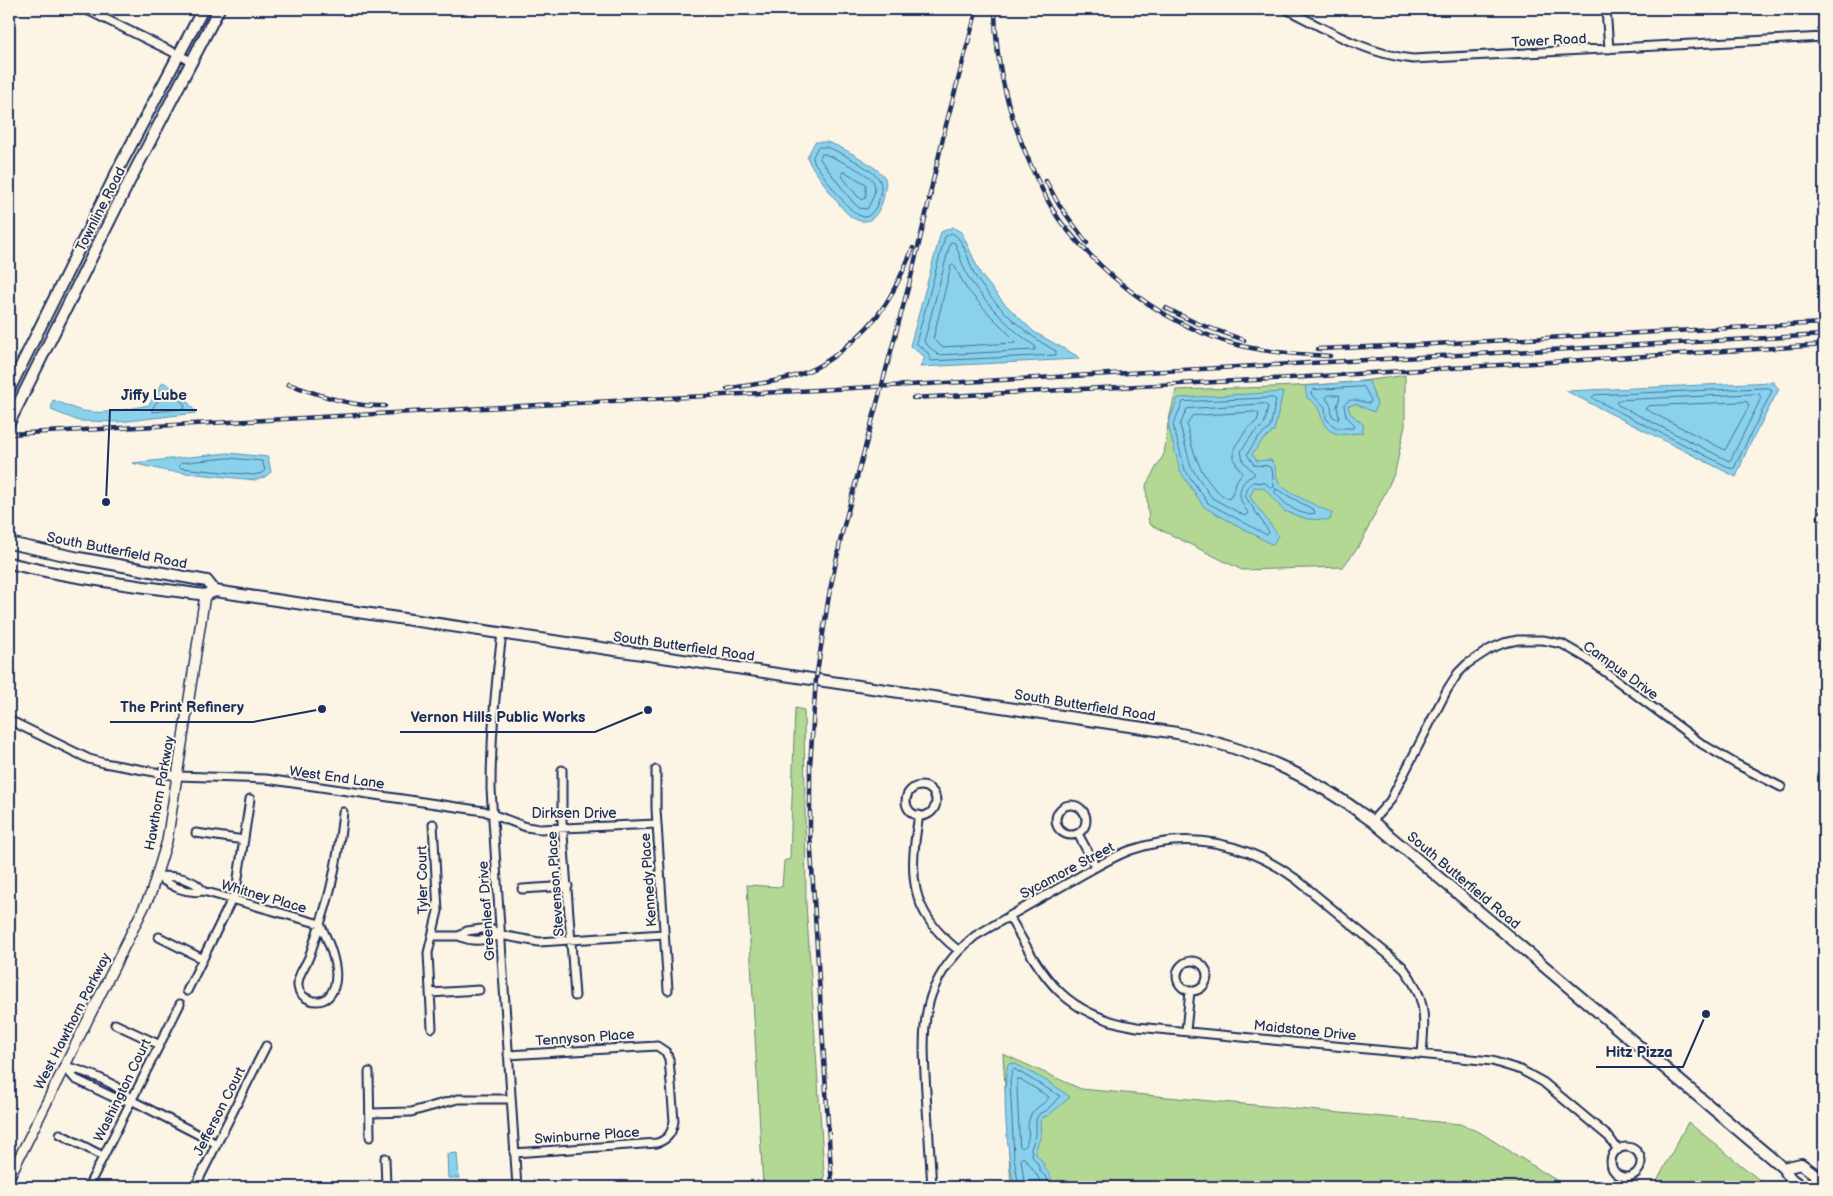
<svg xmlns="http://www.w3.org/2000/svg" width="1833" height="1196" viewBox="0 0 1833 1196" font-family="'Balsamiq Sans',sans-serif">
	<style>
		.green { fill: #b3d893; stroke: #678478 }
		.water { fill: #8ad2ec; stroke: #5e91b3 }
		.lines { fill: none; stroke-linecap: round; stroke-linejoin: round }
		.shore { stroke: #477097; stroke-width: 1 }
		.minor-casing { stroke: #1b2f5e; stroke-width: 11 }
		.tertiary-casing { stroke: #1b2f5e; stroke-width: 12 }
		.secondary-casing { stroke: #1b2f5e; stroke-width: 14 }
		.primary-casing { stroke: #1b2f5e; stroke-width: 14 }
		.minor { stroke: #fcf5e5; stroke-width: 7 }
		.tertiary { stroke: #fcf5e5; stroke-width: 9 }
		.secondary { stroke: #fcf5e5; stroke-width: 10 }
		.primary { stroke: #fcf5e5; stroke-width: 10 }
		.rail-casing { stroke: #1b2f5e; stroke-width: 4.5 }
		.rail { stroke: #fcf5e5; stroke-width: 2.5; stroke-dasharray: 8; stroke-linecap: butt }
		.labels { text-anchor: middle; stroke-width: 4; stroke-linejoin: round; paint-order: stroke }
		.street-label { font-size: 14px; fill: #1b2f5e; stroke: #fcf5e5 }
		.leader { fill: none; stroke: #1b2f5e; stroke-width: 2 }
		.callout-dot { fill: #1b2f5e; stroke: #fcf5e5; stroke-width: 2 }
		.callout-label { font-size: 15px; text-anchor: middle; font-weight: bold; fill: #1b2f5e; stroke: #fcf5e5; stroke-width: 4; stroke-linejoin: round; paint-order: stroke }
	</style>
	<rect width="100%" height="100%" fill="#fcf5e5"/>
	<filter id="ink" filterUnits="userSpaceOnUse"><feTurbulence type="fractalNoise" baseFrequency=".02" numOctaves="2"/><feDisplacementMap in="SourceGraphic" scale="10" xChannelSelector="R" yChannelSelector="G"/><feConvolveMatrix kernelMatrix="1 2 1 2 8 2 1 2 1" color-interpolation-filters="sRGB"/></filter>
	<g filter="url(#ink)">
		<!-- green -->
		<path class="green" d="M 1405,375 L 1405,426 L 1395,472 L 1361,543 L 1343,567 L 1242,570 L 1149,524 L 1146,485 L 1164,454 L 1168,424 L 1176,390 C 1252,387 1329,388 1405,375 Z
			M 795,708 L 804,710 L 806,903 L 825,1187 L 763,1187 L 747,885 L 782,887 L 784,861 L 790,859 Z
			M 1003,1054 L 1081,1089 L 1460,1124 L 1481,1133 L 1567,1187 L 1011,1187 Z
			M 1688,1122 L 1768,1187 L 1654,1187 Z"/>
		<!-- water -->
		<path class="water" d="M 815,142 C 818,142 823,142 826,142 C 838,144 880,168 885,178 C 886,182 886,185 885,189 C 883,206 874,230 853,218 C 841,211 820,177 810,164 L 807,157 Z
			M 953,227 L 962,233 L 981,275 L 1003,302 L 1034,332 L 1077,356 L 1079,359 L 920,367 L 925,357 L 910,346 L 941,232 Z
			M 1369,381 L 1377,404 L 1374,412 L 1356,404 L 1348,406 L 1350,413 L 1364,425 L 1362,433 C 1355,433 1342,436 1335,433 C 1315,425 1328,409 1307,398 L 1305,386 Z
			M 163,382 L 182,394 L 196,413 L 119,422 L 79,421 L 51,410 L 53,400 C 63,403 73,409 83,411 C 105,415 127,409 149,405 Z
			M 1773,382 L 1779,389 L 1747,450 L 1736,477 L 1566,391 Z
			M 1283,392 L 1274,431 L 1262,441 L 1252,454 L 1257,461 L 1271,460 C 1279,470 1274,474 1279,482 C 1286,494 1319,506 1332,513 L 1330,520 L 1307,519 L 1284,511 L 1264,488 L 1254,487 L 1250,497 L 1278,535 L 1273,545 L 1204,507 L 1180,471 L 1168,424 L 1178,398 Z
			M 228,453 L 268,457 L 271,472 L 265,477 L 255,480 L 167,471 L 132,463 Z
			M 1014,1063 L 1052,1084 L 1070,1097 L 1048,1116 L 1043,1117 L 1040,1122 L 1041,1136 L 1036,1148 L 1036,1154 L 1044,1164 L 1044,1168 C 1052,1174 1051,1181 1056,1187 L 1014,1187 C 1008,1152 1001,1098 1008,1064 Z
			M 457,1153 L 459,1178 L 448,1178 L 447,1154 Z"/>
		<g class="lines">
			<!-- shore -->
			<path class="shore" d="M 818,147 C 820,147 825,147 826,147 C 835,149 878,172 880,181 C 883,188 879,201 876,207 C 873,211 871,216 865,217 C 850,217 823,174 814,162 L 813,157 Z
				M 822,154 L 825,154 C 834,158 872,174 874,183 C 877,192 871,202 867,209 L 859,208 L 852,201 L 820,159 Z
				M 845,172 L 866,184 L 866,196 L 863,200 L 857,196 L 842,176 L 842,173 Z
				M 952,233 C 967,241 968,266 977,279 C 997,308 1026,335 1056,351 L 1056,355 L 930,361 L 929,354 L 916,343 L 945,237 Z
				M 952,242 L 955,243 C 960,256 964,272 972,283 C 989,306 1012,331 1035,346 L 1035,350 L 938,355 L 924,342 L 950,244 Z
				M 954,265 L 966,288 L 990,315 L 1015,340 L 1015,343 L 942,347 L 933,339 L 951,266 Z
				M 1364,387 L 1371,400 L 1370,403 C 1361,403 1351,395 1344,405 L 1346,416 L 1355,425 L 1353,428 L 1337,428 L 1330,423 L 1326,418 L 1325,407 L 1311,394 L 1313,390 Z
				M 1769,388 L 1772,391 L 1734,468 L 1732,469 L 1594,399 L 1592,397 L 1595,395 Z
				M 166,390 L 179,398 L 185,406 L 184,409 L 152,412 L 152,409 Z
				M 1759,394 L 1761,398 L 1731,459 L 1729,461 L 1618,405 L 1616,402 L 1619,400 Z
				M 1329,395 L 1338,395 L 1340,396 L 1337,407 L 1339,417 L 1338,420 L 1332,416 L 1331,406 L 1326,398 Z
				M 1273,398 L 1276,400 L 1270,428 L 1258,438 L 1247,454 L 1254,465 L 1268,466 L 1272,469 L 1274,487 L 1271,488 L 1265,483 L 1253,482 L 1249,485 L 1245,496 L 1269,532 L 1267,535 L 1208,503 L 1185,470 L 1173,425 L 1183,402 Z
				M 1747,402 L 1749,406 L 1725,450 L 1645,409 L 1648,406 Z
				M 1265,404 L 1268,407 L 1264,425 L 1253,434 L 1241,451 L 1243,461 L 1255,474 C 1253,476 1249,477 1246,480 C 1235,492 1241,502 1248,513 L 1245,516 L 1212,498 L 1191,467 L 1180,425 L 1187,409 Z
				M 1256,412 L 1259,414 L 1257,421 L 1247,429 L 1234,448 L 1234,460 L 1242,473 L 1237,480 L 1231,497 L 1228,499 C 1203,485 1192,452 1187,425 L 1192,416 Z
				M 228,458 L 262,461 L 265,470 L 262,473 L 254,475 L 181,468 L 179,466 L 181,463 Z
				M 1276,489 L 1314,510 L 1315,513 C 1299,517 1285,504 1275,493 Z
				M 1017,1079 L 1020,1079 L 1049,1097 C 1044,1106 1033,1107 1030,1117 C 1025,1129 1033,1137 1023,1148 L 1020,1146 Z
				M 1019,1187 L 1014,1158 L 1010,1081 L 1012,1071 L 1014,1069 L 1060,1096 L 1046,1111 L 1040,1113 L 1036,1119 L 1036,1136 L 1031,1148 L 1032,1156 L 1038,1164 L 1040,1171 L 1047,1178 L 1049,1187
				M 1025,1187 L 1021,1160 L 1023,1157 C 1029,1162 1041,1180 1042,1187"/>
			<!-- minor casing -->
			<g class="minor-casing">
				<path id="minor" d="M 85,9 L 191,61
					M 1286,9 C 1327,30 1366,54 1413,59 L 1824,37
					M 1606,9 L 1609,49
					M 1822,516 L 1824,516
					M 502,633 C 495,687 491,735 491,789 L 517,1187
					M 9,720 L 89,759 L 104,763 L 177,776 L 266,779 L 484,811 L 526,827 L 540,829 L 657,824
					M 562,770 L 562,821 L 575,996
					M 656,770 L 656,809 L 668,990
					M906 801a15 15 0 1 1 30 0a15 15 0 1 1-30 0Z
					M1056 820a15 15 0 1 1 30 0a15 15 0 1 1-30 0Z
					M 919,815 C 909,873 908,911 958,950
					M 1372,821 L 1390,801 L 1447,690 L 1458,673 L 1467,664 L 1490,649 L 1504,643 L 1518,640 L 1543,640 L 1562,644 L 1588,659 L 1702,744 L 1736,764 L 1781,787
					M 196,833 L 244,840
					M 1078,834 L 1096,867
					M 522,889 L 568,886
					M 203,891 C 193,877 173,876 157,876 C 171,886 185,894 203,891 L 320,924 C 333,888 339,851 343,812
					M 1009,916 C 1043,977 1062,1015 1137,1027 L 1492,1061 L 1521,1070 L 1543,1082 L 1609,1137 L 1618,1150
					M 320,924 C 329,942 346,979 328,997 C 318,1006 299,999 298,986 C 297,975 305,967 309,957 C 313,946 316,935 320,924 Z
					M 432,936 L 459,936 L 467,931 L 489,928 L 500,935 L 539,942 L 664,934
					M 459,936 C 473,943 486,941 500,935
					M 159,937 L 203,959
					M1177 976a15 15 0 1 1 30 0a15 15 0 1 1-30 0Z
					M 187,991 L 236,891 L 250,799
					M 430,993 L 479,990
					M 115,1024 L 158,1044
					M 432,1028 L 428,953 L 438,911 L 433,824
					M 1186,1031 L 1190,991
					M 508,1055 L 657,1046 L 666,1052 L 669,1059 L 674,1121 C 672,1132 669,1139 657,1143 L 514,1153
					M 64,1066 L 75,1079 L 119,1100 L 131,1100 L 217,1144
					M 64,1066 C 84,1071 119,1083 131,1100
					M 369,1072 L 370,1137
					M 371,1113 L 411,1112 L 458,1099 L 511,1099
					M 60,1134 L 103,1156
					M1611 1162a15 15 0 1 1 30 0a15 15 0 1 1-30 0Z
					M 385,1158 L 386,1187
					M 88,1187 L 180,1004
					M 195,1187 L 266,1046
					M 932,1187 C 930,1155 928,1124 926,1092 C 922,1026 919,982 975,936 C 1004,919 1034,902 1064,885 C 1086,873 1107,859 1131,850 C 1190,830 1247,843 1296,879 L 1402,966 C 1427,998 1425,1016 1422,1054"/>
			</g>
			<!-- tertiary casing -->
			<g class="tertiary-casing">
				<path id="tertiary" d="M 9,1178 L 151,893 L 167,841 L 205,595"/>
			</g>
			<!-- secondary casing -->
			<g class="secondary-casing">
				<path id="secondary" d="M 9,543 L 79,558 L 207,581 L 215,591
					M 9,563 C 73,579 140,586 205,595 L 215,591 L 1177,733 C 1253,749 1310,775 1372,821 L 1783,1168 L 1791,1179 L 1802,1187
					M 1783,1168 L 1801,1164 L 1824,1181"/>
			</g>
			<!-- primary casing -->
			<g class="primary-casing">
				<path id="primary" d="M 9,390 L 122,162 L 203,9
					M 9,423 L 130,180 L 219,9"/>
			</g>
			<!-- minor -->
			<use href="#minor" class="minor"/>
			<!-- tertiary -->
			<use href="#tertiary" class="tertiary"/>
			<!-- secondary -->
			<use href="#secondary" class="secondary"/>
			<!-- primary -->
			<use href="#primary" class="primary"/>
			<!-- rail casing -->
			<g class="rail-casing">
				<path id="rail" d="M 995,9 C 995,70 1011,122 1036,177 C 1044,193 1052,212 1064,226 C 1106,277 1159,319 1221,340 C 1256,352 1293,354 1330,356
					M 1046,181 L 1059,205 L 1087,243
					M 929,198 L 946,125 L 977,9
					M 1166,308 L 1196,323 L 1244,340
					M 1318,349 L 1415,345 L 1824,323
					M 288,384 C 320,395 351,407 385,406
					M 727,389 C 753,384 781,382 806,372 C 819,367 831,359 842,350 C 882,319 894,293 913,248
					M 913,398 L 1290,378 L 1824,345
					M 9,434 L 1824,335
					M 832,1187 L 810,835 L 810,766 L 816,679 L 829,595 L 842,533 L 911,277 L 931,193"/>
			</g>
			<!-- rail -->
			<use href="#rail" class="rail"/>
		</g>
	</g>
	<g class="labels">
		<!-- street labels -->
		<g class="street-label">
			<text transform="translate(1549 40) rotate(-3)" y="5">Tower Road</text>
			<text transform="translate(100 209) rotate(-63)" y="5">Townline Road</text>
			<text transform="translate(117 550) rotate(11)" y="5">South Butterfield Road</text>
			<text transform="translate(684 646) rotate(8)" y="5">South Butterfield Road</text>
			<text transform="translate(1621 670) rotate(36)" y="5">Campus Drive</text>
			<text transform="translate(1085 705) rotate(9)" y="5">South Butterfield Road</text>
			<text transform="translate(337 777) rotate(8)" y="5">West End Lane</text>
			<text transform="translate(159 793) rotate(-80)" y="5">Hawthorn Parkway</text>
			<text x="574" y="818">Dirksen Drive</text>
			<text transform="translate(1067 870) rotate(-28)" y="5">Sycamore Street</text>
			<text transform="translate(422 880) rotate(-91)" y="5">Tyler Court</text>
			<text transform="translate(648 880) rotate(-94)" y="5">Kennedy Place</text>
			<text transform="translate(1464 880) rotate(40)" y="5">South Butterfield Road</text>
			<text transform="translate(555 884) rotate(-94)" y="5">Stevenson Place</text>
			<text transform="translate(264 896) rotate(16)" y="5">Whitney Place</text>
			<text transform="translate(486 911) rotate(-94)" y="5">Greenleaf Drive</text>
			<text transform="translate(72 1021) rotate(-63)" y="5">West Hawthorn Parkway</text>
			<text transform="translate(1305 1030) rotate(6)" y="5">Maidstone Drive</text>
			<text transform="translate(585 1037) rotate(-4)" y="5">Tennyson Place</text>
			<text transform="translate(122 1090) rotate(-64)" y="5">Washington Court</text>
			<text transform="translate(219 1111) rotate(-63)" y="5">Jefferson Court</text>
			<text transform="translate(587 1135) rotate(-4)" y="5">Swinburne Place</text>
		</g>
	</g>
	<!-- callouts -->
	<path class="leader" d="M106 502L110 410H197M322 709L253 722H110M648 710L595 732H400M1706 1014L1683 1067H1596"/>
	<g class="callout-dot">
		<circle cx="106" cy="502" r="5"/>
		<circle cx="322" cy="709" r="5"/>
		<circle cx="648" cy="710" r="5"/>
		<circle cx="1706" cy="1014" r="5"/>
	</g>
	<g class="callout-label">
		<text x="154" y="400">Jiffy Lube</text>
		<text x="182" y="712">The Print Refinery</text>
		<text x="498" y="722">Vernon Hills Public Works</text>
		<text x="1639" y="1057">Hitz Pizza</text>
	</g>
	<!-- margin -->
	<rect width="1833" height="1196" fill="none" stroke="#fcf5e5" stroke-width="30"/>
	<rect x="15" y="15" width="1803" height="1166" fill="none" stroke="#1b2f5e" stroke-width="2" filter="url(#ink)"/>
</svg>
